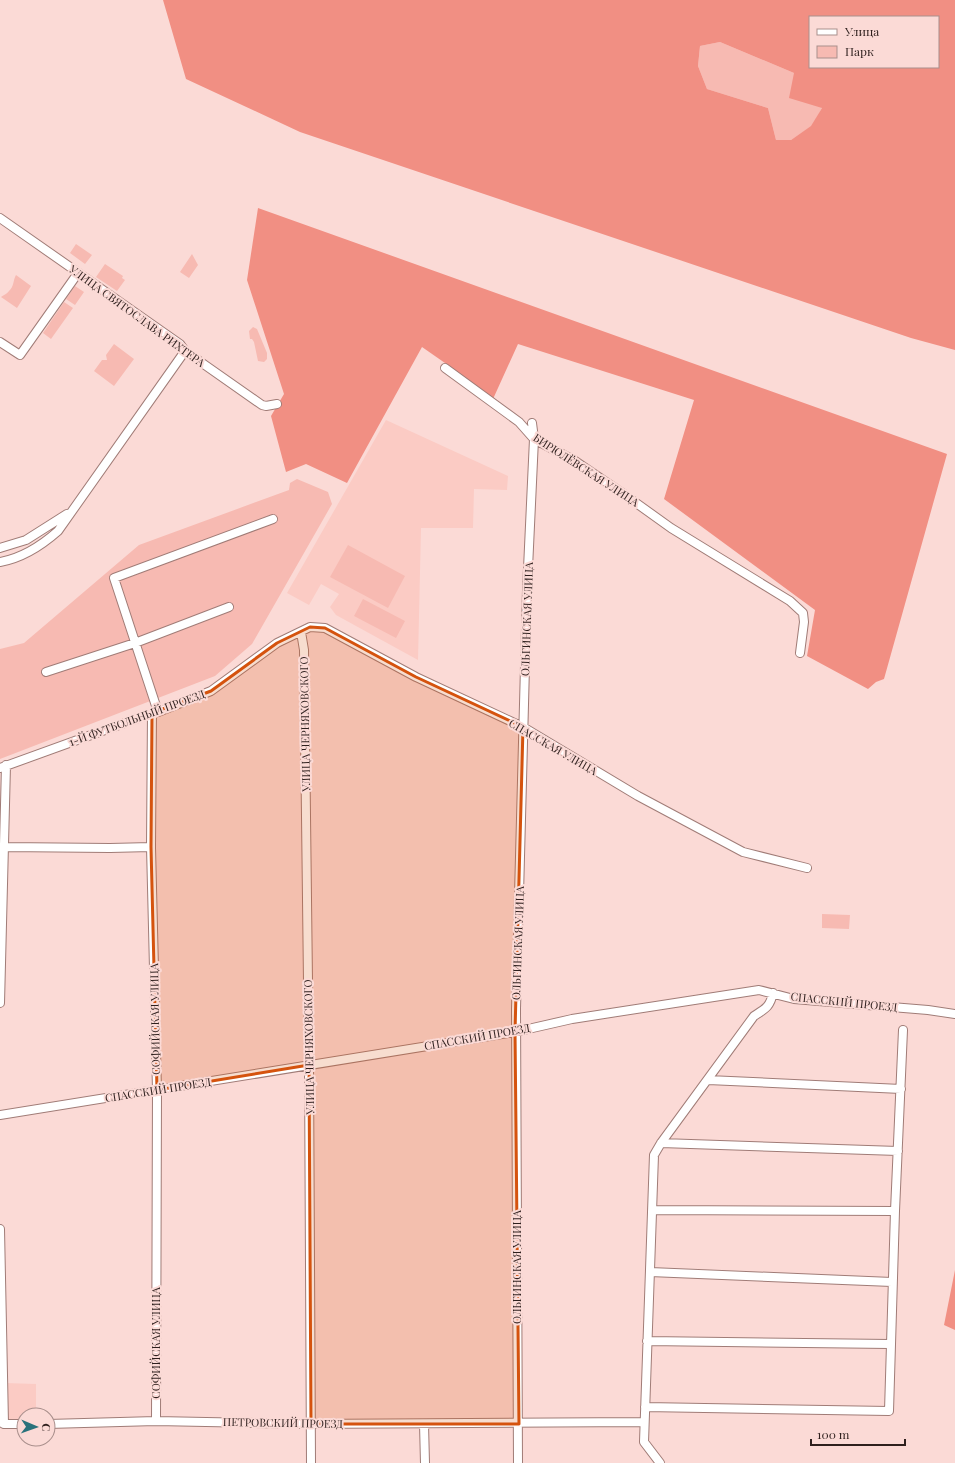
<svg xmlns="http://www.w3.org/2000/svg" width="955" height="1463" viewBox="0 0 955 1463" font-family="'Playfair Display',serif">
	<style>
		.built { fill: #fbcbc4 }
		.green { fill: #f7bab2 }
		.forest { fill: #f18f83; fill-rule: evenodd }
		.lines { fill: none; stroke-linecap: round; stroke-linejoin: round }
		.minor-casing { stroke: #a07c77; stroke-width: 10 }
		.minor { stroke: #fff; stroke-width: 8 }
		.marked { fill: #d5530e; fill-opacity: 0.2; stroke: #d5530e; stroke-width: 3; stroke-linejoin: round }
		.labels { text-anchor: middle; stroke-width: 4; stroke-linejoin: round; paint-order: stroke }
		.street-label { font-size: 11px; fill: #2e1f1d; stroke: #fbdad6 }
	</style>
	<rect width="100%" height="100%" fill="#fbdad6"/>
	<!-- built -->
	<path class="built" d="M 386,420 L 508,476 L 507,490 L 474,489 L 473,528 L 421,528 L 418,660 L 336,615 L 330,607 L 339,594 L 321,584 L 309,605 L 287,593 Z
		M 5,1383 L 36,1384 L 36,1415 L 24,1415 L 24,1420 L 6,1421 Z"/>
	<!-- green -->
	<path class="green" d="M 720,42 L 794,73 L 822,108 L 812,126 L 791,140 L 776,140 L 768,108 L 707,89 L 698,66 L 700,46 Z
		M 76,244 L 92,255 L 85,264 L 70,253 Z
		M 192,254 L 198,265 L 189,278 L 180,272 Z
		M 105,264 L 123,276 L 122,278 L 125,280 L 117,291 L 96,277 Z
		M 16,275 L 31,286 L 17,308 L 1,297 C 3,295 7,294 9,291 C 14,287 13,280 16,275 Z
		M 75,286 L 84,292 L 75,305 L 66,299 Z
		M 64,302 L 73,308 L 51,339 L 43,333 Z
		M 253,327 L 257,329 L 267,353 L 267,359 L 264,362 L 258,361 L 254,342 L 252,339 L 250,339 L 249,331 Z
		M 114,344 L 134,359 L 114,386 L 94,371 L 102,360 L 107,360 L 106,355 Z
		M 297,479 L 328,492 L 332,504 L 252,644 L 215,676 L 0,759 L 0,649 L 24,643 L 139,545 L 289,490 L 290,483 Z
		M 348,545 L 405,576 L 388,608 L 330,577 Z
		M 363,599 L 405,621 L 396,638 L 354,616 Z
		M 822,914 L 850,915 L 849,929 L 822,928 Z"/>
	<!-- forest -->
	<path class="forest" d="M 163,0 L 955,0 L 955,350 L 911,338 L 300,132 L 186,79 ZM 810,17 L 938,17 L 938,67 L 810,67 ZM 720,42 L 794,73 L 789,98 L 822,108 L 811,126 L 791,140 L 776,140 L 768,108 L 707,89 L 698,66 L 700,46 Z
		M 258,208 L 947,454 L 884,679 L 876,682 L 868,689 L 807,656 L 815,610 L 664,499 L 694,400 L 518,344 L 493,399 L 445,363 L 422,347 L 347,483 L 306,464 L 286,472 L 271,416 L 284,394 L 247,280 Z
		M 955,1270 L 955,1330 L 944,1325 Z"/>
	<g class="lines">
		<!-- minor casing -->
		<g class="minor-casing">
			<path id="minor" d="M 0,218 L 180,344 L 185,351 L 262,405 L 266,406 L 277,404
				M 0,342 L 20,355 L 78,273
				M 445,368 L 519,422 L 534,439 L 575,461 L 625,495 L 671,528 L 790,601 L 803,613 L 804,622 L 800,653
				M 0,548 L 26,540 L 67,514
				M 0,562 C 23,558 41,546 58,531 L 185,351
				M 301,632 L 304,650 L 309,1065 L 311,1463
				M 46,672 L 135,643 L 229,607
				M 158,712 L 114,578 L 273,519
				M 152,713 L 151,847 L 157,1090 L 156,1421
				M 0,768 L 152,713 L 158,712 L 211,691 L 277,643 L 310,627 L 325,628 L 416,677 L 523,727 L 638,796 L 743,852 L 807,868
				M 4,847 L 110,848 L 151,847
				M 0,1003 L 6,765
				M 708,1080 L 901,1089
				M 0,1115 L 515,1032 L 572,1019 L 759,990 L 794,999 L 928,1010 L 955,1014
				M 661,1143 L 898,1151
				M 652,1210 L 895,1211
				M 0,1229 L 4,1424
				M 650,1272 L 892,1282
				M 647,1341 L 890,1344
				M 645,1407 L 889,1411 L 895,1211 L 903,1030
				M 0,1422 L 4,1424 L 24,1424
				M 48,1424 L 156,1421 L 302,1424 L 644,1422
				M 424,1424 L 425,1463
				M 518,1463 L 516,1009 L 527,590 L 534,439 L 532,423
				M 660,1463 L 644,1442 L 654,1155 L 661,1143 L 754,1016 C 765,1009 770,1007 773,993"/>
		</g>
		<!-- minor -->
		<use href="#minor" class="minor"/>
	</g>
	<!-- marked area -->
	<path class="marked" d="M 310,627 L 325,628 L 416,677 L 523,727 L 515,1032 L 519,1424 L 311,1424 L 309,1065 L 157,1090 L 151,847 L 152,713 L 211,691 L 277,643 Z"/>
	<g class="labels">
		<!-- street labels -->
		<g class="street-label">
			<text transform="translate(137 316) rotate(36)" y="4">УЛИЦА СВЯТОСЛАВА РИХТЕРА</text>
			<text transform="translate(586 470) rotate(33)" y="4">БИРЮЛЁВСКАЯ УЛИЦА</text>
			<text transform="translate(527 619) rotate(-88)" y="4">ОЛЬГИНСКАЯ УЛИЦА</text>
			<text transform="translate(137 718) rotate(-20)" y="4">1-Й ФУТБОЛЬНЫЙ ПРОЕЗД</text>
			<text transform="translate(305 724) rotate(-91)" y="4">УЛИЦА ЧЕРНЯХОВСКОГО</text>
			<text transform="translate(553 747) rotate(30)" y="4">СПАССКАЯ УЛИЦА</text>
			<text transform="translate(518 943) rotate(-88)" y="4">ОЛЬГИНСКАЯ УЛИЦА</text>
			<text transform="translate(844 1002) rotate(6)" y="4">СПАССКИЙ ПРОЕЗД</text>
			<text transform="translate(155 1019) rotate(-91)" y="4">СОФИЙСКАЯ УЛИЦА</text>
			<text transform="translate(477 1037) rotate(-10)" y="4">СПАССКИЙ ПРОЕЗД</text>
			<text transform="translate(309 1047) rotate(-91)" y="4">УЛИЦА ЧЕРНЯХОВСКОГО</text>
			<text transform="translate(158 1090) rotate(-9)" y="4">СПАССКИЙ ПРОЕЗД</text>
			<text transform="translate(517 1267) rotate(-90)" y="4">ОЛЬГИНСКАЯ УЛИЦА</text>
			<text transform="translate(156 1343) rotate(-90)" y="4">СОФИЙСКАЯ УЛИЦА</text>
			<text transform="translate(283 1423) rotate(1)" y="4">ПЕТРОВСКИЙ ПРОЕЗД</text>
		</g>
	</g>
	<!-- legend -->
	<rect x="809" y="16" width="130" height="52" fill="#fbdad6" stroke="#a98f8c"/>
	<rect x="817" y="29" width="20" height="6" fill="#ffffff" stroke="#a98f8c"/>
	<text x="845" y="36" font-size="12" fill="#2e1f1d">Улица</text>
	<rect x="817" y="46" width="20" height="12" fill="#f7bab2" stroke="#a98f8c"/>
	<text x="845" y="56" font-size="12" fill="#2e1f1d">Парк</text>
	<!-- north arrow -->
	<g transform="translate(36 1427) rotate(92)"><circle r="19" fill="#fbdad6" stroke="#a98f8c"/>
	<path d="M0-3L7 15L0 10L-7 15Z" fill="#29727b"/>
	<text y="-6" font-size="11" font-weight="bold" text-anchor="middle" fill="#2e1f1d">С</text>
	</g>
	<!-- scale -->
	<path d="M811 1439v6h94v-6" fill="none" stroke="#2e1f1d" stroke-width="2"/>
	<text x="817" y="1439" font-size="12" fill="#2e1f1d" stroke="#fbdad6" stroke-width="3" paint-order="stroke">100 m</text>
</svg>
